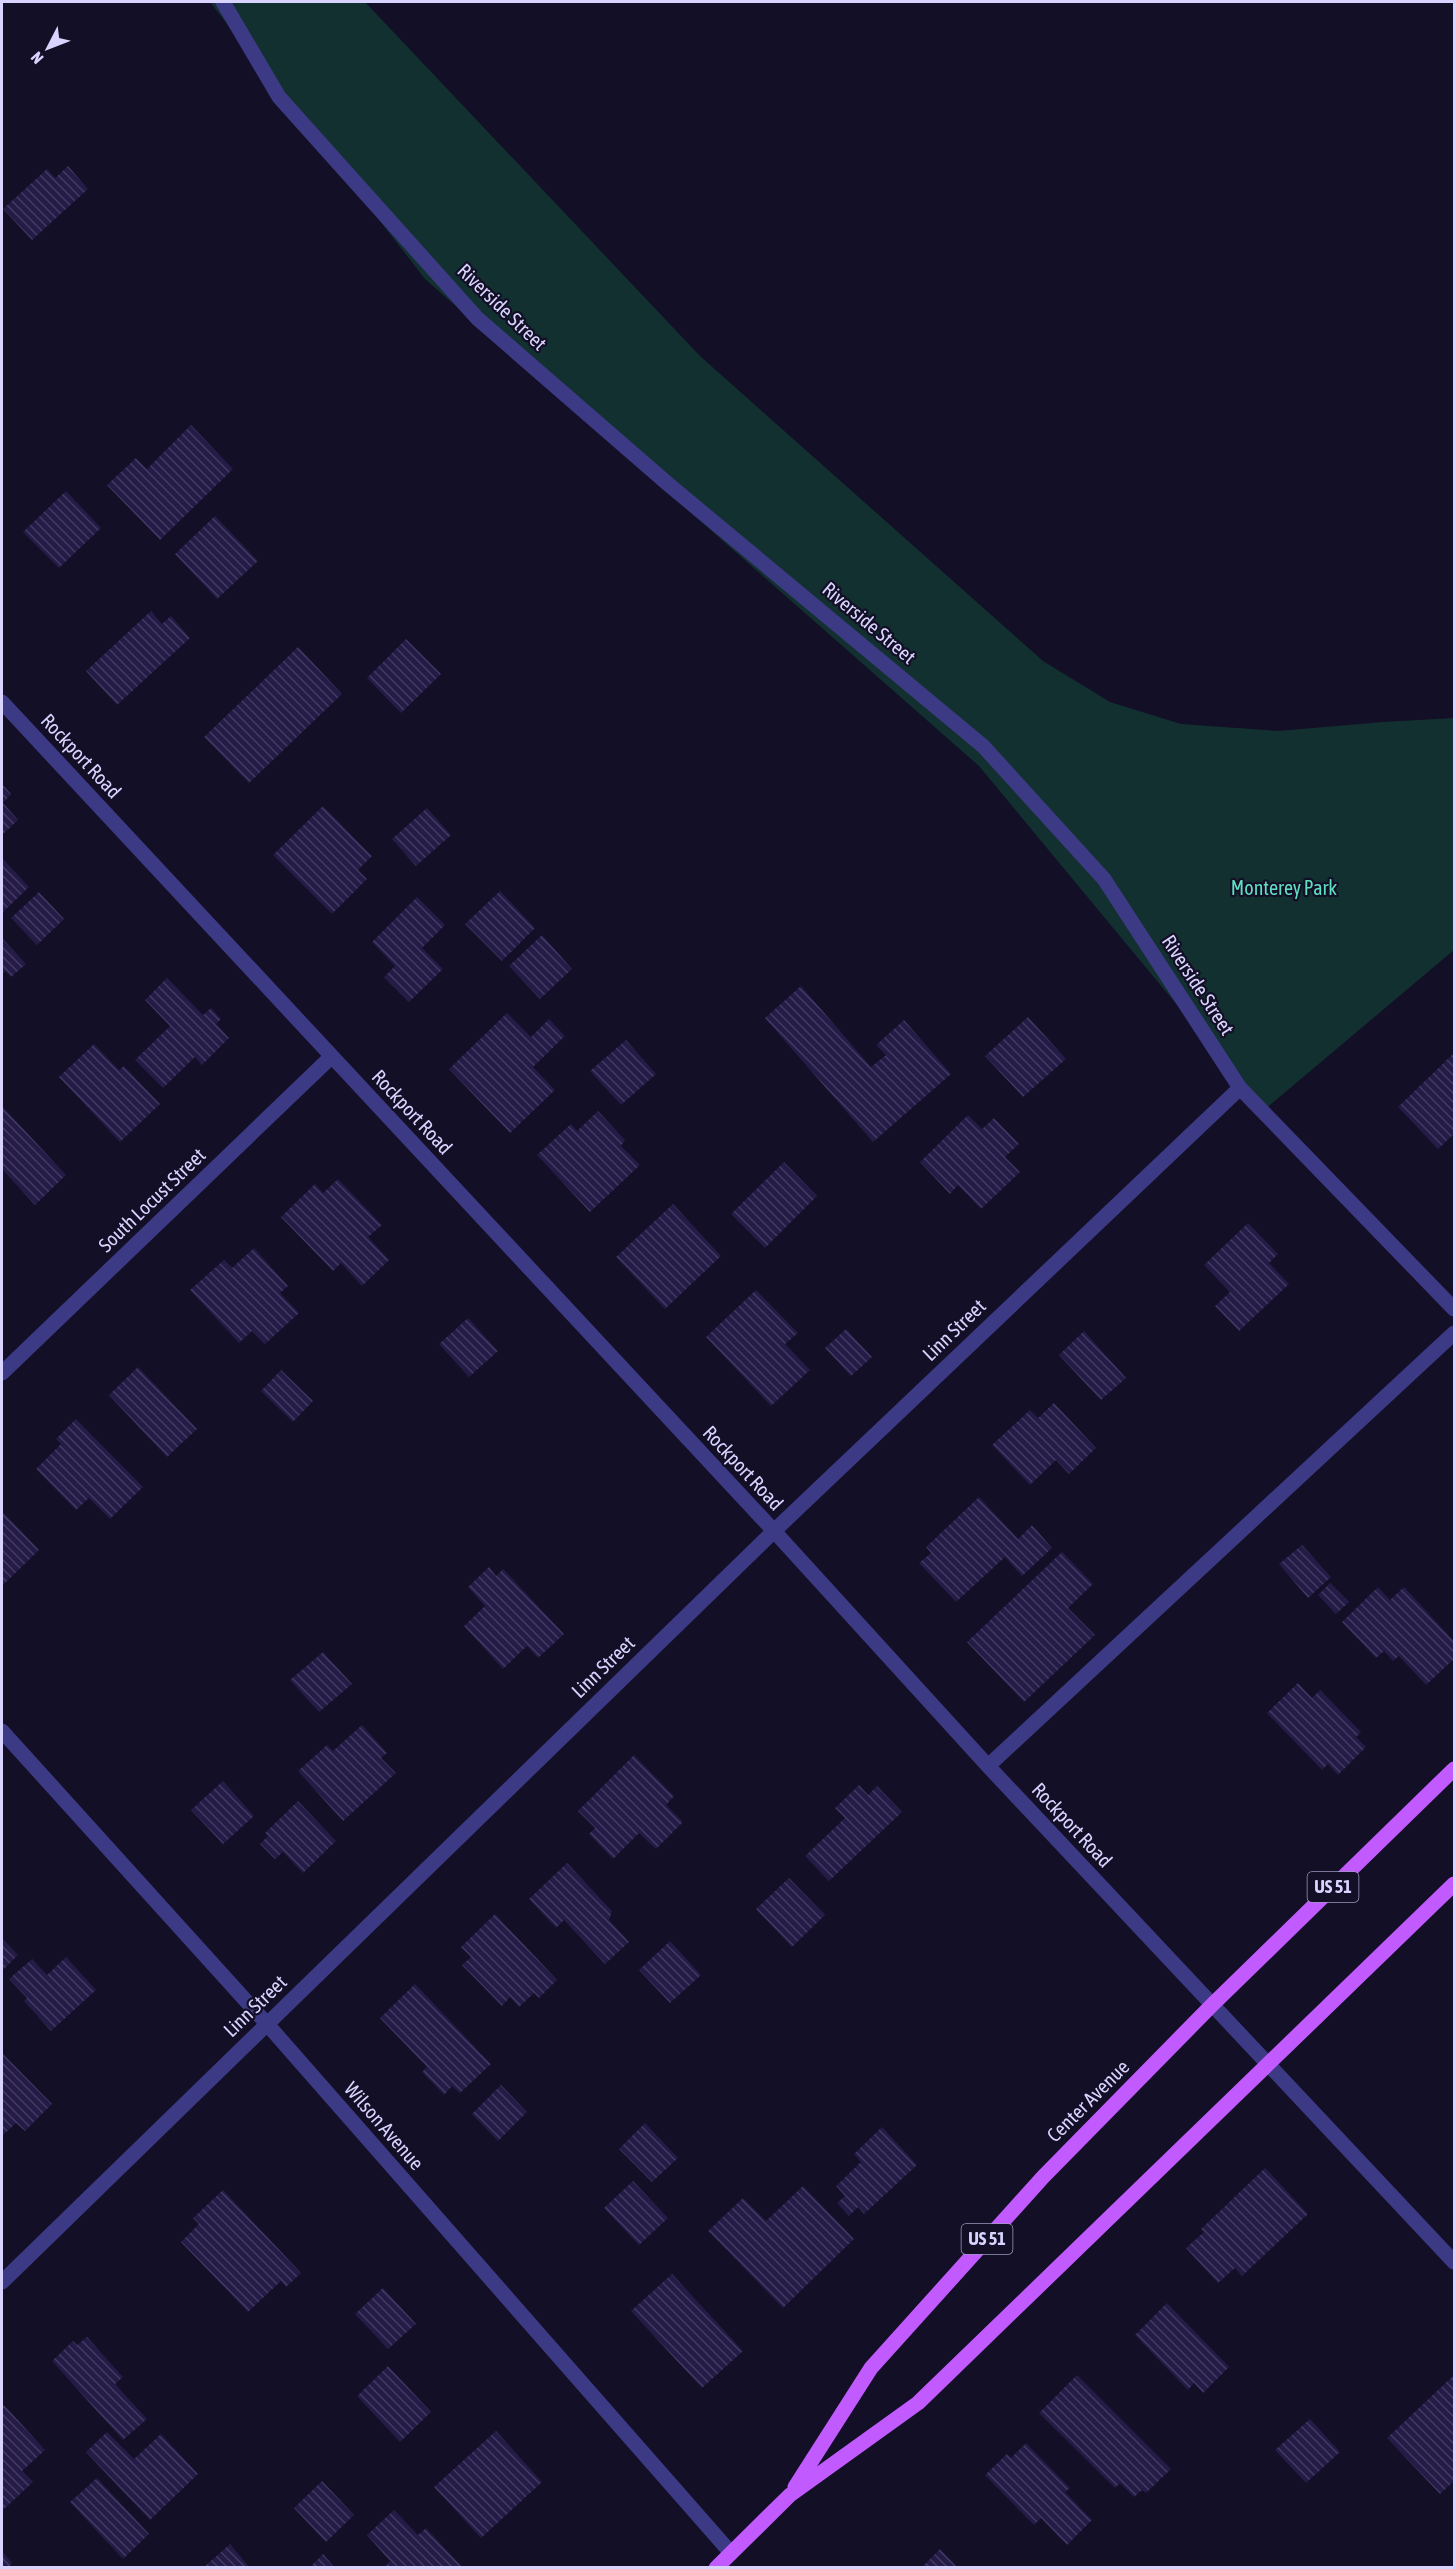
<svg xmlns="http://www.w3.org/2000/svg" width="1456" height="2569" viewBox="0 0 1456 2569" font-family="'Asap Condensed',sans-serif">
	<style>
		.park { fill: #12302f }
		.building { fill: url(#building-back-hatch) }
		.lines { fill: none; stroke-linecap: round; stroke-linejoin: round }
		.minor { stroke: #3d3a85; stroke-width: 15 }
		.major { stroke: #c25bff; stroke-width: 15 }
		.labels { text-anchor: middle; stroke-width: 4.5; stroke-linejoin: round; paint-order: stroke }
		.shield { fill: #130f26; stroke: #9e99be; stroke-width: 1.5 }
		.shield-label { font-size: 18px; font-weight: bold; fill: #d9d4ff }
		.street-label { font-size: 20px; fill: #d9d4ff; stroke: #130f26 }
		.park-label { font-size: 20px; fill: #5fe0c0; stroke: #130f26 }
	</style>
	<defs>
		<pattern id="building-back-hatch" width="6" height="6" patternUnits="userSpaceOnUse" patternTransform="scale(1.5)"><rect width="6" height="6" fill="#241b47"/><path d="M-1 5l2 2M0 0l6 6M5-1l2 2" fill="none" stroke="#433b63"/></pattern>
	</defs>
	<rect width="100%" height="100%" fill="#130f26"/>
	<!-- park -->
	<path class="park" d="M 210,2 L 365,2 L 700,356 L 1043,661 L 1110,702 L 1181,724 L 1278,731 L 1383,722 L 1454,718 L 1454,950 L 1264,1110 L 979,766 L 425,279 Z"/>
	<!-- building -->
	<path class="building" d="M 68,166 L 88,189 L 32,240 L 3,209 L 47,169 L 55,178 Z
		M 191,425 L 233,469 L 160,540 L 107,485 L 136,458 L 147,469 Z
		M 66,491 L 101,528 L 59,568 L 23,532 Z
		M 215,516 L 258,561 L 217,599 L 175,554 Z
		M 151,611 L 162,624 L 171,616 L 190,638 L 117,705 L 86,671 Z
		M 406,639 L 441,674 L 401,713 L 367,678 Z
		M 298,647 L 342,694 L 249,783 L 204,737 Z
		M 2,784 L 11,794 L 3,803 L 18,820 L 2,835 Z
		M 323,806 L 372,856 L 358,870 L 367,879 L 332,914 L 273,855 Z
		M 427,808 L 451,835 L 416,866 L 392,839 Z
		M 2,858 L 29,887 L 2,913 Z
		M 500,891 L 535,928 L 502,961 L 465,924 Z
		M 39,892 L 64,919 L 37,945 L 11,918 Z
		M 417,897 L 445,925 L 422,948 L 443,969 L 409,1002 L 384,977 L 395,966 L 372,942 Z
		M 542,935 L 572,969 L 540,999 L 509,966 Z
		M 2,938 L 26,964 L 11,977 L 5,971 L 2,975 Z
		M 167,978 L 203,1015 L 211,1008 L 221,1019 L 216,1024 L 229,1038 L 202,1065 L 195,1057 L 163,1088 L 135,1060 L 170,1026 L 145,1000 Z
		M 801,986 L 871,1067 L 886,1055 L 876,1045 L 904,1020 L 951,1074 L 873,1142 L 765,1018 Z
		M 507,1013 L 531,1037 L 549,1019 L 565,1036 L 533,1067 L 555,1090 L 510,1133 L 449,1069 Z
		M 1028,1017 L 1066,1059 L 1023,1097 L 985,1056 Z
		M 626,1040 L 656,1074 L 621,1105 L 590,1071 Z
		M 94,1044 L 119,1070 L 124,1066 L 160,1104 L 120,1142 L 59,1077 Z
		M 1454,1053 L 1454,1134 L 1438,1149 L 1398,1107 Z
		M 2,1106 L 66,1175 L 35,1205 L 2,1169 Z
		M 598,1111 L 625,1140 L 621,1146 L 640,1165 L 590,1212 L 537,1155 L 571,1124 L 577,1131 Z
		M 968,1115 L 982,1129 L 994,1118 L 1019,1144 L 1005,1157 L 1020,1172 L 981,1209 L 958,1185 L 950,1194 L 920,1162 Z
		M 784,1162 L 817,1196 L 765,1248 L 731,1214 Z
		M 338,1179 L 382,1225 L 368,1237 L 389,1260 L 362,1286 L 341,1263 L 333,1271 L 281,1217 L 315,1184 L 323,1193 Z
		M 673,1204 L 721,1256 L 665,1309 L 616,1257 Z
		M 1248,1223 L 1278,1254 L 1269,1263 L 1289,1284 L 1239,1331 L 1215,1306 L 1230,1292 L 1204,1265 Z
		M 254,1248 L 288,1286 L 280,1293 L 299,1313 L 265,1344 L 252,1331 L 239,1343 L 190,1290 L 224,1260 L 232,1268 Z
		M 756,1290 L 798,1333 L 785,1344 L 810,1370 L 771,1406 L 706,1337 Z
		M 468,1318 L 498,1351 L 469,1377 L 439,1344 Z
		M 846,1329 L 872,1357 L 851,1376 L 825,1348 Z
		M 1084,1331 L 1126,1378 L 1101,1400 L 1059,1355 Z
		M 138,1367 L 197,1429 L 167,1457 L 109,1395 Z
		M 281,1370 L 313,1401 L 293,1422 L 261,1391 Z
		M 1054,1403 L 1096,1448 L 1069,1474 L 1056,1460 L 1030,1485 L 992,1445 L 1030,1410 L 1038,1418 Z
		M 76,1419 L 143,1487 L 110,1519 L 89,1498 L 76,1510 L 36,1469 L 61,1444 L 56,1439 Z
		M 979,1497 L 1018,1539 L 1032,1525 L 1052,1548 L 1022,1576 L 1005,1557 L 956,1602 L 919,1563 L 931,1553 L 926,1547 Z
		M 2,1511 L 39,1550 L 2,1586 Z
		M 1302,1545 L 1331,1577 L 1308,1598 L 1279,1564 Z
		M 1062,1552 L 1093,1584 L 1068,1608 L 1095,1635 L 1024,1702 L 967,1642 Z
		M 489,1567 L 496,1576 L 503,1569 L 564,1634 L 538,1658 L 527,1646 L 503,1669 L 464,1626 L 485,1606 L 468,1587 Z
		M 1330,1583 L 1349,1602 L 1336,1614 L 1318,1595 Z
		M 1378,1587 L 1390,1600 L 1404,1587 L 1454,1641 L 1454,1659 L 1426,1685 L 1399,1656 L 1393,1661 L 1384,1651 L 1376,1658 L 1342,1622 Z
		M 323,1652 L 352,1684 L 319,1712 L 290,1680 Z
		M 1298,1683 L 1312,1698 L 1320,1690 L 1361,1732 L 1356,1737 L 1366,1747 L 1338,1775 L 1328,1764 L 1322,1770 L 1267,1713 Z
		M 362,1725 L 387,1753 L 381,1758 L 396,1773 L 343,1821 L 298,1771 L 327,1745 L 333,1751 Z
		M 634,1755 L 674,1796 L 666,1805 L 683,1822 L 656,1849 L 639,1833 L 613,1859 L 589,1834 L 595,1828 L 578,1811 Z
		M 223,1781 L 254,1816 L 223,1844 L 191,1810 Z
		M 859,1785 L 868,1795 L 877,1786 L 902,1812 L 829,1881 L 805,1856 L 845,1818 L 835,1808 Z
		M 298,1801 L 336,1841 L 303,1873 L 283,1852 L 275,1859 L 260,1844 L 268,1836 L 265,1833 Z
		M 567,1863 L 612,1911 L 609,1920 L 629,1942 L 605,1964 L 564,1920 L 556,1928 L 529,1899 Z
		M 789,1878 L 825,1915 L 792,1947 L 756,1909 Z
		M 495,1914 L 557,1980 L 539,1998 L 534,1993 L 519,2007 L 510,1997 L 502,2006 L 462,1965 L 471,1957 L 461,1947 Z
		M 2,1938 L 18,1955 L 2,1971 Z
		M 670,1941 L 701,1975 L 670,2003 L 639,1970 Z
		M 66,1957 L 96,1990 L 51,2031 L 24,2001 L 27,1998 L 9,1979 L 32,1959 L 47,1975 Z
		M 415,1984 L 491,2064 L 460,2093 L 452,2086 L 444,2095 L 422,2072 L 427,2067 L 380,2018 Z
		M 2,2053 L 52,2104 L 25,2131 L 16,2123 L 2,2136 Z
		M 501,2085 L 527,2112 L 498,2141 L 472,2114 Z
		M 645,2123 L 678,2158 L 652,2182 L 619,2149 Z
		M 882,2127 L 917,2165 L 864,2214 L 858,2207 L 849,2216 L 837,2203 L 845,2196 L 836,2186 L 861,2162 L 854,2154 Z
		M 1265,2168 L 1308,2214 L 1242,2276 L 1235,2268 L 1218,2283 L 1186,2248 L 1204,2232 L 1201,2229 Z
		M 633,2181 L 668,2218 L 639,2245 L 604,2208 Z
		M 803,2186 L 854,2239 L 783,2308 L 708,2231 L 743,2198 L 766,2221 Z
		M 223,2190 L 301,2273 L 286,2287 L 281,2281 L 248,2312 L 181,2242 L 199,2224 L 193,2218 Z
		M 672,2274 L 743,2351 L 702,2388 L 631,2311 Z
		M 383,2288 L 416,2324 L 388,2349 L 355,2314 Z
		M 1167,2303 L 1229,2367 L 1203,2393 L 1194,2383 L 1188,2390 L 1135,2335 Z
		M 87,2337 L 123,2377 L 115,2384 L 147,2419 L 123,2440 L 52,2361 L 73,2341 L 77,2345 Z
		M 388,2366 L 431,2412 L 400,2442 L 357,2396 Z
		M 1077,2375 L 1171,2469 L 1146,2493 L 1142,2490 L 1134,2497 L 1120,2483 L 1115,2488 L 1039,2413 Z
		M 1453,2376 L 1454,2378 L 1454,2481 L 1440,2494 L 1387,2438 Z
		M 4,2405 L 45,2450 L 22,2471 L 33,2482 L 3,2510 L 2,2407 Z
		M 1310,2419 L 1340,2452 L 1306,2483 L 1275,2450 Z
		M 496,2431 L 542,2482 L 481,2538 L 434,2487 Z
		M 107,2432 L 134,2459 L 161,2434 L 198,2474 L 150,2520 L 86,2452 Z
		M 1026,2443 L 1070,2488 L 1065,2492 L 1092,2520 L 1067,2545 L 1041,2518 L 1034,2525 L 985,2475 L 1007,2454 L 1011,2458 Z
		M 97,2478 L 149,2534 L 123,2559 L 70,2502 Z
		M 322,2481 L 354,2515 L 326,2542 L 294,2508 Z
		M 394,2510 L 418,2535 L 426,2528 L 463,2568 L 384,2568 L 390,2561 L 367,2535 Z
		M 230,2544 L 250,2568 L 203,2568 Z
		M 940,2549 L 958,2568 L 921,2568 Z
		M 2,2551 L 12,2563 L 8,2568 L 2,2568 Z
		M 323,2554 L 335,2568 L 309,2568 Z"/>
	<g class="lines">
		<!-- minor -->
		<path class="minor" d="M 223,2 L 279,97 L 477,318 L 668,484 L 983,746 L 1104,879 L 1240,1088 L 1454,1309
			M 2,702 L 774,1531 L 988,1766 L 1454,2262
			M 2,1373 L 331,1057
			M 2,1731 L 267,2024 L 731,2553
			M 988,1766 L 1454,1333
			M 2,2282 L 774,1531 L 1240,1088"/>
		<!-- major -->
		<path class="major" d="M 795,2487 L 871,2368 L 1043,2177 L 1212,2005 L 1454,1769
			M 716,2568 L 790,2495 L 918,2403 L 1454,1884"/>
	</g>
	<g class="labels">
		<!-- shield labels -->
		<g class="shield">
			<rect x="1307.5" y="1872" width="51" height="30" rx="4.5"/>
			<rect x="961.5" y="2224" width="51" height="30" rx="4.5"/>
		</g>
		<g class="shield-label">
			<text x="1333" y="1893">US 51</text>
			<text x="987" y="2245">US 51</text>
		</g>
		<!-- street labels -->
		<g class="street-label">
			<text transform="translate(502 307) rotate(44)" y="7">Riverside Street</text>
			<text transform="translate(869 623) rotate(40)" y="7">Riverside Street</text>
			<text transform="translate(81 756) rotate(47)" y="7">Rockport Road</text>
			<text transform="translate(1198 985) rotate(57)" y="7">Riverside Street</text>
			<text transform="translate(412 1112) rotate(47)" y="7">Rockport Road</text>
			<text transform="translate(152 1200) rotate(-44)" y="7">South Locust Street</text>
			<text transform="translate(954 1330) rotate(-44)" y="7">Linn Street</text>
			<text transform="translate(743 1468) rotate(47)" y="7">Rockport Road</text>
			<text transform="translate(603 1667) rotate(-44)" y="7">Linn Street</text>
			<text transform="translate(1072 1825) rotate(47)" y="7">Rockport Road</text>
			<text transform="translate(255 2006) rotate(-44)" y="7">Linn Street</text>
			<text transform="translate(1088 2101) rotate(-45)" y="7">Center Avenue</text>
			<text transform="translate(384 2126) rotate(49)" y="7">Wilson Avenue</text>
		</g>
		<!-- park labels -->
		<g class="park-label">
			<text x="1284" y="895">Monterey Park</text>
		</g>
	</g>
	<!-- border -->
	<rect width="1456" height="2569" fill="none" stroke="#d9d4ff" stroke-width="6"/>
	<!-- north arrow -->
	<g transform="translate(48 48) rotate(228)" stroke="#130f26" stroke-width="4.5" paint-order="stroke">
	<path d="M0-4.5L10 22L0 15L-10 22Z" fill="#d9d4ff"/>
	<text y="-9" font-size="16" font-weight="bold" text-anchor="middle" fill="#d9d4ff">N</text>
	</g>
</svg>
